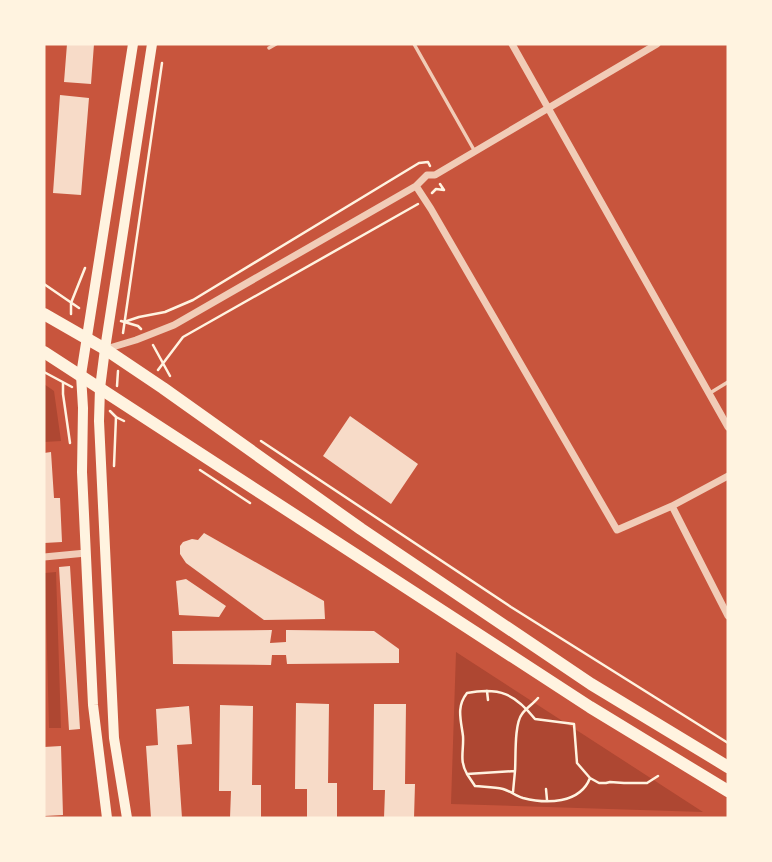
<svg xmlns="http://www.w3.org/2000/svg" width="772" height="862" viewBox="0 0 772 862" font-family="Lora,serif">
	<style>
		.green { fill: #ae4732 }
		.building { fill: #f7dbc8 }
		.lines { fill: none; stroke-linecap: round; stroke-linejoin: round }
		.path { stroke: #fff3e0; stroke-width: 2.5 }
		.service { stroke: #f1ccb7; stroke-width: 3.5 }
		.minor { stroke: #f1ccb7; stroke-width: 7 }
		.secondary { stroke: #fff3e0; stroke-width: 10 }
		.primary { stroke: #fff3e0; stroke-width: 12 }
	</style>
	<rect width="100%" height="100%" fill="#c8553d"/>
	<!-- green -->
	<path class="green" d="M 44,384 L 54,391 L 61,441 L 44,442 Z
		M 56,572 L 61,728 L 49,728 L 45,573 Z
		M 456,652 L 703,812 L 451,804 Z"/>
	<!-- building -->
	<path class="building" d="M 67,44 L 94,44 L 91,84 L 64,82 Z
		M 60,95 L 89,98 L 81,195 L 53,193 Z
		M 350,416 L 418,464 L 391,504 L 323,456 Z
		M 51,452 L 54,498 L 60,498 L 62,542 L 44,543 L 44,453 Z
		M 204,533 L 324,601 L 325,619 L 264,620 L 186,563 L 180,554 L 180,546 L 183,542 L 192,539 L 198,540 Z
		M 70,566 L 80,729 L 69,730 L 59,567 Z
		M 186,579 L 226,606 L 219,617 L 179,615 L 176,581 Z
		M 272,630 L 270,643 L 286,642 L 286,630 L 374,631 L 399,649 L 399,663 L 287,664 L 286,655 L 272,655 L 271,665 L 173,664 L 172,631 Z
		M 296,703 L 329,704 L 328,783 L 337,783 L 337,818 L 307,818 L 307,789 L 295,789 Z
		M 374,704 L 406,704 L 405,784 L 415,784 L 414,818 L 384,818 L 385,790 L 373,790 Z
		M 220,705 L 253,706 L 252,785 L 261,785 L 261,818 L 230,818 L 231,791 L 219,791 Z
		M 189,706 L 192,744 L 177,745 L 182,818 L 151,818 L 146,746 L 158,745 L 156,709 Z
		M 61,746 L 63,815 L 44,816 L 44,747 Z"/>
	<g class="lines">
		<!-- path -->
		<path class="path" d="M 432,193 L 436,189 L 444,190 L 440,184
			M 44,284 L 79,308
			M 71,314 L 71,303 L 85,268
			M 121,321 L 138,326 L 141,329
			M 127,321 L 139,317 L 165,312 L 193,300 L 419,163 L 428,162 L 430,166
			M 123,333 L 162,63
			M 153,345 L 170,376
			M 158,370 L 183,337 L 418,204
			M 44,372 L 72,387
			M 63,383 L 63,394 L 70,443
			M 117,386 L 118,371
			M 110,411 L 116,417 L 124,421
			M 261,441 L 511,607 L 728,743
			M 114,466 L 116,417
			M 200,470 L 250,503
			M 487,691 L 488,700
			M 467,774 L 475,786 C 484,787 494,787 503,789 C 510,791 516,796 523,798 C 546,804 580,804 590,778 L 577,763 L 574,724 L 535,719 C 515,694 500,687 467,693 C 456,707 461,720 463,736 C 464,751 459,760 467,774 L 515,771 C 516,758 514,724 522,714 C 526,708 533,704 538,698
			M 590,778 L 599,783 L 606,783 L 610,782 L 624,783 L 647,783 L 658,776
			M 546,789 L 547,800
			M 513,792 L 515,771"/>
		<!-- service -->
		<path class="service" d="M 414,44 L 474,150
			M 269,48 L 276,44
			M 710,393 L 728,382"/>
		<!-- minor -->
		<path class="minor" d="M 512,44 L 728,427
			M 416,186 L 431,209 L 617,530 L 672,506 L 728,616
			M 106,349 L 136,340 L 174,325 L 416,186 L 427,175 L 435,175 L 657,44
			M 672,506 L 728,476
			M 44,557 L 86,553"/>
		<!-- secondary -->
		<path class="secondary" d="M 107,818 L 93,705 L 82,472 L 83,408 L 81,375 L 133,44
			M 127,818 L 114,738 L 99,421 L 100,388 L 105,349 L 152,44"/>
		<!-- primary -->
		<path class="primary" d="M 44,314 L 105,349 L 163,388 L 361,529 L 591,684 L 728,767
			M 44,352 L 590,707 L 728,791"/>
	</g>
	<!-- border -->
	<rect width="772" height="862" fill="none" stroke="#fff3e0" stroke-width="91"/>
</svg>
